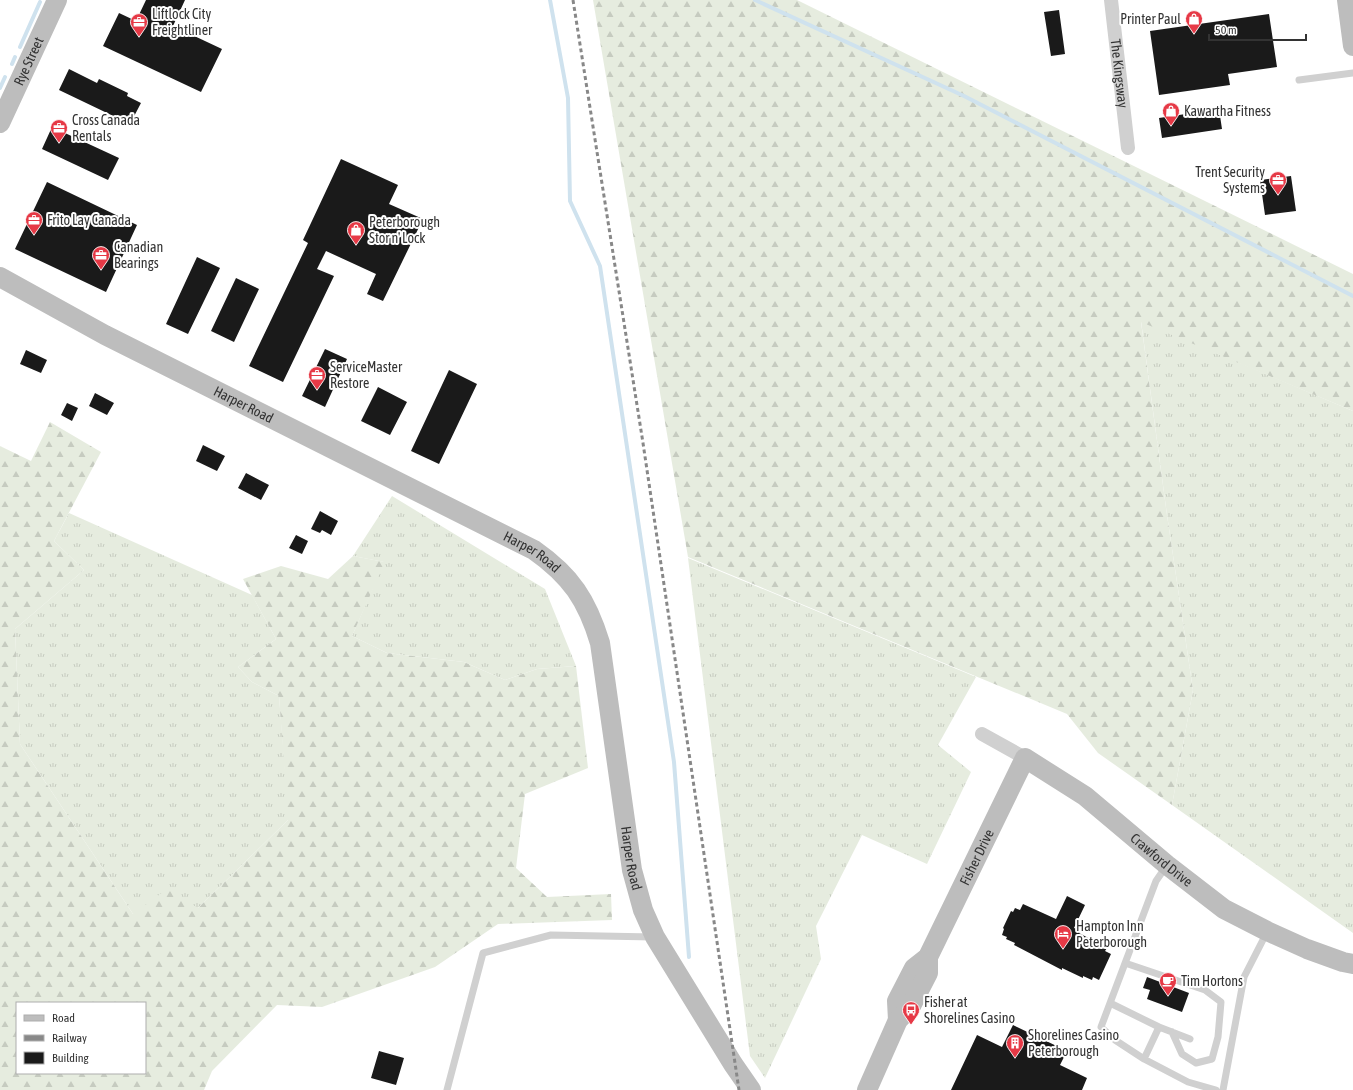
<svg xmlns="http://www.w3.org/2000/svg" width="1353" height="1090" viewBox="0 0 1353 1090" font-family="'Asap Condensed',sans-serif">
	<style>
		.grass { fill: url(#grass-tufts) }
		.forest { fill: url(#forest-firs); fill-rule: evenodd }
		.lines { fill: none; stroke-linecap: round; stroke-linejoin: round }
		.stream { stroke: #cfe2ee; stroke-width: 4 }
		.building { fill: #1a1a1a }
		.lane { stroke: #d0d0d0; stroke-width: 7 }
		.street { stroke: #d0d0d0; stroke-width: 14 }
		.secondary { stroke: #bdbdbd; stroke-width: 20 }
		.rail { stroke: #888; stroke-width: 3; stroke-dasharray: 4 3; stroke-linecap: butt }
		.labels { text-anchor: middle; stroke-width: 4; stroke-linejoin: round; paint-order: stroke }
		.poi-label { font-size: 14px; fill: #333; stroke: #fff; text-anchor: start }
		.street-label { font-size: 14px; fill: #333; stroke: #fff }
	</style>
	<defs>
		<pattern id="grass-tufts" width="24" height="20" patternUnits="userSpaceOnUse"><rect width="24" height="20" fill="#e6ecdf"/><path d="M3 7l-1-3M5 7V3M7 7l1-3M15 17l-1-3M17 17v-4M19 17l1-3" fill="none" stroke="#c6cbc0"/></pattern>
		<pattern id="forest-firs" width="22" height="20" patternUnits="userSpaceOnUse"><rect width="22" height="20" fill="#e6ecdf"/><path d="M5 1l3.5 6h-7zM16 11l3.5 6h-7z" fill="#c6cbc0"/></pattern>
	</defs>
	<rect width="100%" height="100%" fill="#fff"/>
	<!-- grass -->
	<path class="grass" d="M 1141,321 L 1353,411 L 1353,933 L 1172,805 L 1193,690 L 1167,515 Z
		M 392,496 L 545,589 L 576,666 L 537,669 L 505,680 L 464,662 L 387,653 L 352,636 L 384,562 L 353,556 Z
		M 69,513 L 252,595 L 276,639 L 238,667 L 252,682 L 279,696 L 289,819 L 198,908 L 133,914 L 20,744 L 15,629 L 84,570 L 54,541 Z
		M 688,558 L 976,677 L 938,745 L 971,772 L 927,864 L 862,835 L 816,926 L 821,959 L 765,1078 L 750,1056 Z"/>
	<!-- forest -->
	<path class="forest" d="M 593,0 L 797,0 L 1353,274 L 1353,411 L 1141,322 L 1167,515 L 1193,690 L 1172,805 L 1098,753 L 1067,714 L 688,557 Z
		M 50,422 L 101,452 L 54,541 L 84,570 L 15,629 L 20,744 L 133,914 L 167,889 L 198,908 L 288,820 L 279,696 L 252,682 L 238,667 L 276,639 L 243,579 L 281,566 L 328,579 L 353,556 L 385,562 L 352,636 L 387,653 L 464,662 L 505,680 L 537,669 L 576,666 L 588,768 L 525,794 L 516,868 L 547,897 L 611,894 L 612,920 L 498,924 L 435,967 L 322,1007 L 277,1005 L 212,1071 L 204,1090 L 0,1090 L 0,446 L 31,461 ZM 17,1003 L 145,1003 L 145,1073 L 17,1073 Z"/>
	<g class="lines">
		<!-- stream -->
		<path class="stream" d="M 550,0 L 568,98 L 570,201 L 600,266 L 674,762 L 689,957
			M 755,0 L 964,96 L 1353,296
			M 20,47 L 40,2
			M 12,64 L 15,57
			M 0,88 L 5,77"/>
	</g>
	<!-- building -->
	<path class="building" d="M 146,0 L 185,0 L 173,26 L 222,49 L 201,92 L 103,46 L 119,13 L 136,21 Z
		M 1059,10 L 1065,54 L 1051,56 L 1044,12 Z
		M 1269,14 L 1277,67 L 1228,74 L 1230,85 L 1159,95 L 1150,31 Z
		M 69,69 L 97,83 L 99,79 L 128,93 L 127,96 L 141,103 L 130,124 L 59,90 Z
		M 1219,109 L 1222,129 L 1162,138 L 1159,118 Z
		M 52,127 L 119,158 L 108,180 L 42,149 Z
		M 341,159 L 398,185 L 389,204 L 423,219 L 383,301 L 367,294 L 376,274 L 326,251 L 317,269 L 334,276 L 283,382 L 249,366 L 308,243 L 303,240 Z
		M 1291,176 L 1296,211 L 1265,215 L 1260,180 Z
		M 47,182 L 137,225 L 106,292 L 15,249 Z
		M 197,257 L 220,268 L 188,334 L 166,324 Z
		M 236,278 L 259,289 L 234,342 L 211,331 Z
		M 325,349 L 347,359 L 325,407 L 302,396 Z
		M 26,350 L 47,360 L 41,373 L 20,364 Z
		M 449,370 L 477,384 L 439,464 L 411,451 Z
		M 378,387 L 407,402 L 390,435 L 361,421 Z
		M 95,393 L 114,403 L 107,415 L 89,406 Z
		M 67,403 L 78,408 L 72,421 L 61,415 Z
		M 203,445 L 225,456 L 217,471 L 196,461 Z
		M 246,473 L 269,485 L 261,500 L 238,488 Z
		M 320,511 L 338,521 L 331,535 L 322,530 L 320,533 L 311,529 Z
		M 296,535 L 308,541 L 302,554 L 289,548 Z
		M 1067,896 L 1085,905 L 1074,928 L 1080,930 L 1079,933 L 1107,948 L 1105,951 L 1111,954 L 1099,980 L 1093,977 L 1092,980 L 1083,976 L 1083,978 L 1062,968 L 1062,970 L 1014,945 L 1015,943 L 1006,939 L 1007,937 L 1002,935 L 1004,929 L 1003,928 L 1011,911 L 1013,912 L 1015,908 L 1020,910 L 1023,904 L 1056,919 Z
		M 1147,977 L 1189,993 L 1182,1012 L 1147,999 L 1150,990 L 1143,988 Z
		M 1013,1025 L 1067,1051 L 1060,1065 L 1087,1078 L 1082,1090 L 951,1090 L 977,1035 L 1002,1047 Z
		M 379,1051 L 404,1058 L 396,1085 L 371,1078 Z"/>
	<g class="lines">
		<!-- lane -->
		<path class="lane" d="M 1299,80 L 1353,73
			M 1167,865 L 1156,881 L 1101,1027 L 1115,1040 L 1144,1059 L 1188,1082 L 1216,1090
			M 1125,963 L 1205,990 L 1221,1002 L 1218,1037 L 1212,1059 L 1196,1063 L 1182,1054 L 1172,1032
			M 1110,1003 L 1159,1027 L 1190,1039
			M 1144,1059 L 1159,1027
			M 447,1090 L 483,953 L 551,935 L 653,937
			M 1223,1090 L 1244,977 L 1267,932"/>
		<!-- street -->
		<g class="street">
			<path id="s1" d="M 1111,0 L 1128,148"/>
			<path d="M 982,734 L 1025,758"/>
		</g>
		<!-- secondary -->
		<g class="secondary">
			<path d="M 1347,0 L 1353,46"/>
			<path id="s2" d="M 0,123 L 57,0"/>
			<path id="s3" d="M 0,277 L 105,335 L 534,550 C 571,576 587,600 600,643 L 632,870 L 643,910 L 655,937 L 733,1064 L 751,1090"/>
			<path id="s4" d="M 898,1020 L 897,1001 L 914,968 L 928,957 L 1025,758 L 1085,796 L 1167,865 L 1224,909 L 1267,931 L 1307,949 L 1343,962 L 1353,964"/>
			<path d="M 867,1090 L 898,1020 L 910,1008 L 928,973 L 928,957"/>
		</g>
		<!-- rail -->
		<path class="rail" d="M 573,0 L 643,443 L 739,1090"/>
	</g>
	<!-- icons -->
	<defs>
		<g id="shop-pin" transform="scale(0.9)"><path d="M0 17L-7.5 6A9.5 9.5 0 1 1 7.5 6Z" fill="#e63946" stroke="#fff"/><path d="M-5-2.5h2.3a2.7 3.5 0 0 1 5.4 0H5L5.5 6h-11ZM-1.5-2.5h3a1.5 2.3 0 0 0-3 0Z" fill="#fff"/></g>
		<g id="office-pin" transform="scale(0.9)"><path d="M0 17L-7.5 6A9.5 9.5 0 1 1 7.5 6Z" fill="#e63946" stroke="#fff"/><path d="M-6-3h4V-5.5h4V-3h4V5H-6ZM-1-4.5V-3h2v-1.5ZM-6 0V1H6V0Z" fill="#fff"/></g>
		<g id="hotel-pin" transform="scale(0.9)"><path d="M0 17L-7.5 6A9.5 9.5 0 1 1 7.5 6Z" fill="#e63946" stroke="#fff"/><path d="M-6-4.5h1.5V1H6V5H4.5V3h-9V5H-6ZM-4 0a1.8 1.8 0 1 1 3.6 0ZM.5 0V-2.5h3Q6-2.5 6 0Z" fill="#fff"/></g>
		<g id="cafe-pin" transform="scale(0.9)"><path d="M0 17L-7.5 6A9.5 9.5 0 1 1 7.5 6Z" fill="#e63946" stroke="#fff"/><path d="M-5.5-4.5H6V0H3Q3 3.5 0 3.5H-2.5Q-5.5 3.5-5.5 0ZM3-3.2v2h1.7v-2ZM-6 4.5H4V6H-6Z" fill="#fff"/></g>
		<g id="bus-pin" transform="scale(0.9)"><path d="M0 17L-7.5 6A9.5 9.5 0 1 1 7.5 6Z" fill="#e63946" stroke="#fff"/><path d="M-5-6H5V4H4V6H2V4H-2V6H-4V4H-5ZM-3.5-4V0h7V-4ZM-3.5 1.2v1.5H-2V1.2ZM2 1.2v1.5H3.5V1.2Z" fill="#fff"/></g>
		<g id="building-pin" transform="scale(0.9)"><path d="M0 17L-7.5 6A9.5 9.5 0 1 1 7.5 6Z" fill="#e63946" stroke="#fff"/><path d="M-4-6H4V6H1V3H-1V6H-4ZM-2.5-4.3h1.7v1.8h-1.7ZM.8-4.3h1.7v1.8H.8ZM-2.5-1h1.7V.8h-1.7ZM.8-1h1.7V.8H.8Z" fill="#fff"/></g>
	</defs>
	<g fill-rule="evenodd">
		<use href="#shop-pin" x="1194" y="19"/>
		<use href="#office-pin" x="139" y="22"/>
		<use href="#shop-pin" x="1171" y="111"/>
		<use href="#office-pin" x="59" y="128"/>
		<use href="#office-pin" x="1278" y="180"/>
		<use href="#office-pin" x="34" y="220"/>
		<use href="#shop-pin" x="356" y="230"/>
		<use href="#office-pin" x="101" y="255"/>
		<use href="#office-pin" x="317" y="375"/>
		<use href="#hotel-pin" x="1063" y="934"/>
		<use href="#cafe-pin" x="1168" y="981"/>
		<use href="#bus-pin" x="911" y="1010"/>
		<use href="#building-pin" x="1015" y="1043"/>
	</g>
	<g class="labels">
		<!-- poi labels -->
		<g class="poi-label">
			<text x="152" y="19">Liftlock City<tspan x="152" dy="16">Freightliner</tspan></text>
			<text x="1181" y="24" text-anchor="end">Printer Paul</text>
			<text x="1184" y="116">Kawartha Fitness</text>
			<text x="72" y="125">Cross Canada<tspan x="72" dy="16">Rentals</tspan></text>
			<text x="1265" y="177" text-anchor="end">Trent Security<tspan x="1265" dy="16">Systems</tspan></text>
			<text x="47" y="225">Frito Lay Canada</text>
			<text x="369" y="227">Peterborough<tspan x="369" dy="16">Stor n' Lock</tspan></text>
			<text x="114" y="252">Canadian<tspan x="114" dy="16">Bearings</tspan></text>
			<text x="330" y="372">ServiceMaster<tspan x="330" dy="16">Restore</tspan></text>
			<text x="1076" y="931">Hampton Inn<tspan x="1076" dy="16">Peterborough</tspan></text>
			<text x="1181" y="986">Tim Hortons</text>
			<text x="924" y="1007">Fisher at<tspan x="924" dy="16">Shorelines Casino</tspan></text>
			<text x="1028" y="1040">Shorelines Casino<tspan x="1028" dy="16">Peterborough</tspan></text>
		</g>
		<!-- street labels -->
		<g class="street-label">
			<text dy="5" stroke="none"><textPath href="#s2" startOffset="68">Rye Street</textPath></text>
			<text dy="5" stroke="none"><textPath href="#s1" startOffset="74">The Kingsway</textPath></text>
			<text dy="5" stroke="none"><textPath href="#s3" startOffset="275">Harper Road</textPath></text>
			<text dy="5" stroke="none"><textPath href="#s3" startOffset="599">Harper Road</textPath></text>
			<text dy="5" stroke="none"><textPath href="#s3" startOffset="934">Harper Road</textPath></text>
			<text dy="5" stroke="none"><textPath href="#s4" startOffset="185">Fisher Drive</textPath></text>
			<text dy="5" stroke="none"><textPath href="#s4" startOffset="466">Crawford Drive</textPath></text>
		</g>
	</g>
	<!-- legend -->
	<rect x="16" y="1002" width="130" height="72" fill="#ffffff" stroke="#adadad"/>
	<rect x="24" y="1015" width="20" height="6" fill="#bdbdbd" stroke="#adadad"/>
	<text x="52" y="1022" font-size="12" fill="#333333">Road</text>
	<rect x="24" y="1035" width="20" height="6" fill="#888888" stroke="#adadad"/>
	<text x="52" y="1042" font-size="12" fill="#333333">Railway</text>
	<rect x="24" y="1052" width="20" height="12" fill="#1a1a1a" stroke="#adadad"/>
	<text x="52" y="1062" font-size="12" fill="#333333">Building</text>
	<!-- scale -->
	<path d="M1209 34v6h97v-6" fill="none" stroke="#333333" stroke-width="2"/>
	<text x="1215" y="34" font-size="12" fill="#333333" stroke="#ffffff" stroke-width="3" paint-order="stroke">50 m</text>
</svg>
